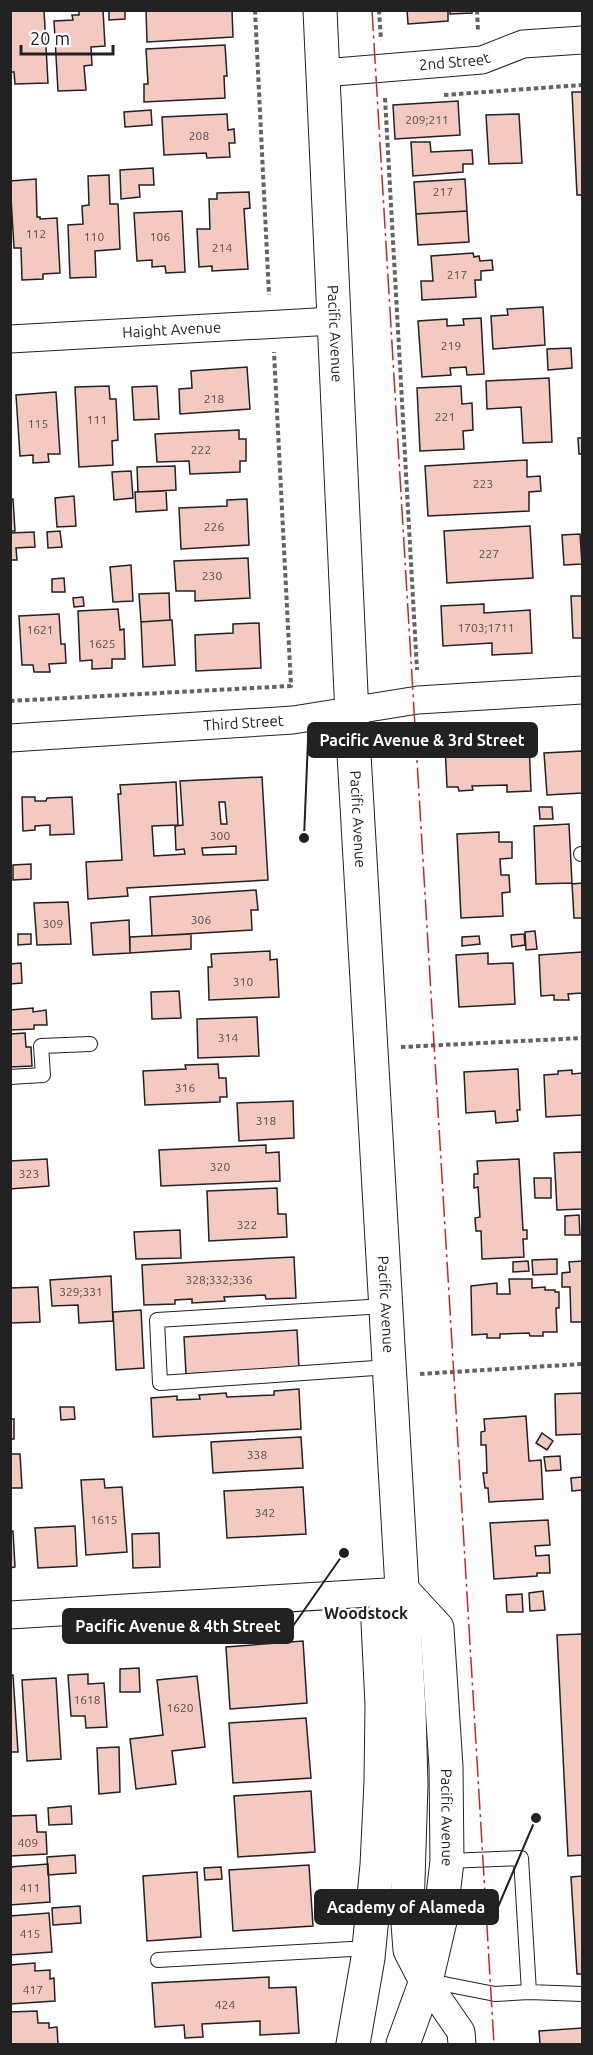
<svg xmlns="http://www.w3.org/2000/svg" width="593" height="2055" viewBox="0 0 593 2055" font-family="Ubuntu,sans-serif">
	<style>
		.building { fill: #f3c9c0; stroke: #222; stroke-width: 1.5; fill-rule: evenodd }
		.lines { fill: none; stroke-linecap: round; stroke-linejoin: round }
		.service-casing { stroke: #222; stroke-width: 16 }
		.minor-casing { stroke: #222; stroke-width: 29 }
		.tertiary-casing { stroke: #222; stroke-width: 35 }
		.path { stroke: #646464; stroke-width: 4; stroke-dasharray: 4.5 3; stroke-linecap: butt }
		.service { stroke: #fff; stroke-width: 14 }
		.minor { stroke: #fff; stroke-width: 27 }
		.tertiary { stroke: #fff; stroke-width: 33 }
		.power { stroke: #c62828; stroke-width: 1.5; stroke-dasharray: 21 4.5 3 4.5; stroke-linecap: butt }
		.labels { text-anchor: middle; stroke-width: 4.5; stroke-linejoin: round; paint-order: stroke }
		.number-label { font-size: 12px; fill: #564c4a }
		.street-label { font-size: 15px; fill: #222; stroke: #fff }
		.neighbourhood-label { font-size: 16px; font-weight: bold; fill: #222; stroke: #fff }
		.leader { fill: none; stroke: #222; stroke-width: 2 }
		.callout-dot { fill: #222; stroke: #fff; stroke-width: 2 }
		.callout { fill: #222; stroke: #222; stroke-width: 2 }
		.callout-label { font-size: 16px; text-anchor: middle; font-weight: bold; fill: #fff }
	</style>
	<rect width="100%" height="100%" fill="#fff"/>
	<!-- building -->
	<path class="building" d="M 10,10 L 44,10 L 48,83 L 15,84 L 14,72 L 10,72 Z
		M 79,10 L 103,10 L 105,46 L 91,47 L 92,65 L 84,66 L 86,90 L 58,91 L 54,21 L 73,20 L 72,15 L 79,15 Z
		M 109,10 L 125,10 L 125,19 L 109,20 Z
		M 146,10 L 232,10 L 233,37 L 147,42 Z
		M 407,10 L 448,10 L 448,21 L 408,24 Z
		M 450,10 L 472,10 L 472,13 L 450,14 Z
		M 225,45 L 227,76 L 224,76 L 225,98 L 144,102 L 144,84 L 148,84 L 146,49 Z
		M 572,92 L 582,92 L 582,195 L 577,195 Z
		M 458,101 L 460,135 L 395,139 L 393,105 Z
		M 151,110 L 152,125 L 125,127 L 124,112 Z
		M 227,114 L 228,130 L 234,129 L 235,143 L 229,143 L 230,157 L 207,158 L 206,153 L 164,155 L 162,117 Z
		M 519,114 L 522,163 L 489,164 L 486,115 Z
		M 411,142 L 430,142 L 431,152 L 472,150 L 473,164 L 463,164 L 463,172 L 413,176 Z
		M 153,168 L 154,185 L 139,185 L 140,197 L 121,199 L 120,170 Z
		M 109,175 L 110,204 L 118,204 L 120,249 L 95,251 L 96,277 L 70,278 L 68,225 L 83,224 L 82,206 L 89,205 L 88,176 Z
		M 36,179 L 37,217 L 40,217 L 40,219 L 57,218 L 60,273 L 43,274 L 43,279 L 22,280 L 21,248 L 14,248 L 10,181 Z
		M 465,179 L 467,211 L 416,214 L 414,182 Z
		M 249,192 L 250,208 L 244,209 L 248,269 L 212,271 L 212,266 L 199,267 L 197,229 L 210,229 L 209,199 L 217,199 L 217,193 Z
		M 182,211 L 185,272 L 166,273 L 165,266 L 152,267 L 152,260 L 137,261 L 134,213 Z
		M 467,211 L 469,242 L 418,245 L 416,214 Z
		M 473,253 L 474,257 L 479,256 L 480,261 L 492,260 L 493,270 L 481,271 L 481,280 L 475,280 L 476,297 L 422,300 L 421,281 L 433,281 L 431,256 Z
		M 543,307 L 545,345 L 493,349 L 491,316 L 508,315 L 507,309 Z
		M 481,318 L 484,374 L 467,375 L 466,367 L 450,368 L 451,375 L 422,377 L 418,321 L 447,319 L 447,326 L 464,325 L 463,319 Z
		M 571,348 L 572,368 L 548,370 L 547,349 Z
		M 247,367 L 250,409 L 180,414 L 179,389 L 192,388 L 191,371 Z
		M 549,378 L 552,442 L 523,443 L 521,407 L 487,409 L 486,381 Z
		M 109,386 L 110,399 L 116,399 L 118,440 L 112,441 L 113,465 L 79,467 L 75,387 Z
		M 157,386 L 159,419 L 134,420 L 132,387 Z
		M 461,386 L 462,404 L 472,403 L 473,430 L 463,431 L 464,449 L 420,451 L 417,388 Z
		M 56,392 L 60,454 L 48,454 L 49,462 L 33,463 L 33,455 L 20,456 L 16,395 Z
		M 239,430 L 239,439 L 246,439 L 246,461 L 240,461 L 240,472 L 190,474 L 189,461 L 157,462 L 155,434 Z
		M 578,438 L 582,438 L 582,454 L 579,454 Z
		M 527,460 L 527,477 L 540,476 L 541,491 L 529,492 L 529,511 L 428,516 L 425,466 Z
		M 175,466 L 176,490 L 138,492 L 137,467 Z
		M 131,471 L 133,498 L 114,500 L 112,472 Z
		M 166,491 L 167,510 L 136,512 L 135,492 Z
		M 74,496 L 76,526 L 57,527 L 55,498 Z
		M 10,499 L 13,499 L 15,531 L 10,531 Z
		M 247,499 L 249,545 L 181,549 L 179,508 L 227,506 L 227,500 Z
		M 530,526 L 533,578 L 447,583 L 444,531 Z
		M 60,531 L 62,547 L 48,548 L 47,532 Z
		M 34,532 L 35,547 L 16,548 L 17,560 L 10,560 L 10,533 Z
		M 580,534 L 582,564 L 564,565 L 562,535 Z
		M 248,558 L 250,598 L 195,601 L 195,591 L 176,591 L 174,561 Z
		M 131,565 L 133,601 L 113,602 L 110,567 Z
		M 64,578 L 65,592 L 52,592 L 52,579 Z
		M 169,593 L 170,620 L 141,622 L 139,594 Z
		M 571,596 L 582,596 L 582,638 L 573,638 Z
		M 83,597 L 84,606 L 74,607 L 73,598 Z
		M 484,604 L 484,613 L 530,610 L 532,653 L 492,655 L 492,643 L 443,646 L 441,606 Z
		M 118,609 L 120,630 L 124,629 L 125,659 L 112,659 L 112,668 L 92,669 L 92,660 L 80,661 L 78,611 Z
		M 59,614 L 61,644 L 65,644 L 66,663 L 49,664 L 50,672 L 34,672 L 33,665 L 22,665 L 19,616 Z
		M 170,620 L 172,620 L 175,665 L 143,667 L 141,622 Z
		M 259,623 L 261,668 L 196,671 L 195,635 L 233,633 L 233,624 Z
		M 514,736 L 515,741 L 529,741 L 531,791 L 507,792 L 507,785 L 472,786 L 473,790 L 459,791 L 458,787 L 447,787 L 445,744 L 457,744 L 458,739 L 472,738 L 472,743 L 500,742 L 500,737 Z
		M 582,751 L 582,793 L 547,795 L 544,753 Z
		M 262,777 L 268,880 L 127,888 L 128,896 L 88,899 L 86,862 L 122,860 L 118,794 L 121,794 L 120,785 L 176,782 L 178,825 L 152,826 L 154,856 L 185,854 L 184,849 L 176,850 L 175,826 L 183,825 L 180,781 ZM 219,802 L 225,802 L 227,824 L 221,824 ZM 236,846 L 236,854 L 203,855 L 202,848 Z
		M 22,797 L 35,797 L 35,801 L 46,801 L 47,798 L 72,797 L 74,834 L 50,835 L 50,825 L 35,826 L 35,830 L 23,831 Z
		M 539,807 L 552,807 L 553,819 L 540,819 Z
		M 569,824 L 572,883 L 536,884 L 534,826 Z
		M 499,832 L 499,842 L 512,842 L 512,858 L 500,859 L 501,875 L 509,875 L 510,892 L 502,893 L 503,916 L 461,918 L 457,834 Z
		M 31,864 L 31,879 L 13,880 L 13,865 Z
		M 582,883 L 582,918 L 574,918 L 572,884 Z
		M 256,890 L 258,910 L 251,910 L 252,930 L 152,936 L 150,897 Z
		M 68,902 L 71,944 L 37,945 L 34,903 Z
		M 129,920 L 130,953 L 93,955 L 91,923 Z
		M 535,931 L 537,949 L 526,950 L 525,932 Z
		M 18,934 L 31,934 L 31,944 L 18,945 Z
		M 191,934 L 191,949 L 130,953 L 130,937 Z
		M 524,934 L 525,945 L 512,947 L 511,935 Z
		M 479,936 L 480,944 L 462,946 L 462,937 Z
		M 270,951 L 270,960 L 277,959 L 279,997 L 209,1000 L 208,967 L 212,967 L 211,954 Z
		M 582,952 L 582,993 L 568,994 L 569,1000 L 554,1000 L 554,995 L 541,996 L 539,955 Z
		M 488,953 L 488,964 L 513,963 L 515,1004 L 459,1007 L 456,955 Z
		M 21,963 L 22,983 L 10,984 L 10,964 Z
		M 179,991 L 181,1018 L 152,1019 L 151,992 Z
		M 33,1008 L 33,1012 L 46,1010 L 47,1025 L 34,1025 L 34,1029 L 10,1030 L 10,1010 Z
		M 257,1017 L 259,1056 L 198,1058 L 197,1019 Z
		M 25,1033 L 26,1047 L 31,1047 L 32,1066 L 10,1067 L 10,1034 Z
		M 218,1064 L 219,1078 L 226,1078 L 227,1097 L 220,1097 L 220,1102 L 145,1105 L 143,1071 L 186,1069 L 185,1065 Z
		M 518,1069 L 520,1110 L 517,1110 L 518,1121 L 496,1123 L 495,1111 L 466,1113 L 464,1072 Z
		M 572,1070 L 572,1074 L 582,1073 L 582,1115 L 546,1117 L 544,1075 L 558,1074 L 558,1071 Z
		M 293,1101 L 294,1138 L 239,1141 L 237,1103 Z
		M 266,1145 L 266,1153 L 279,1152 L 280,1181 L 161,1186 L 159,1150 Z
		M 582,1152 L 582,1209 L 557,1210 L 554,1153 Z
		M 47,1159 L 49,1186 L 10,1189 L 10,1161 Z
		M 519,1159 L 523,1230 L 527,1230 L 527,1239 L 523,1239 L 524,1257 L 482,1259 L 481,1231 L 476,1231 L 475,1218 L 480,1217 L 478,1187 L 474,1188 L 474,1174 L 478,1174 L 477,1161 Z
		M 534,1178 L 551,1178 L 551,1198 L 535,1198 Z
		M 277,1188 L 278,1214 L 286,1214 L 287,1237 L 209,1241 L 207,1191 Z
		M 579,1215 L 580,1235 L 565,1235 L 565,1216 Z
		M 180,1230 L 181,1258 L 136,1259 L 134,1232 Z
		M 294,1257 L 296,1298 L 266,1299 L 265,1295 L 224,1297 L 225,1301 L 192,1303 L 192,1299 L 175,1300 L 175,1304 L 144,1305 L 142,1265 Z
		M 557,1259 L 557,1274 L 533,1275 L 532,1260 Z
		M 528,1261 L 529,1271 L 513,1272 L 513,1262 Z
		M 582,1261 L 582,1322 L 571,1322 L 570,1287 L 562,1287 L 562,1273 L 570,1272 L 569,1262 Z
		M 111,1276 L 113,1321 L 79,1323 L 78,1305 L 52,1306 L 50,1280 Z
		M 509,1279 L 532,1279 L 532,1288 L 545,1287 L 545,1290 L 555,1290 L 555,1292 L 559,1292 L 559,1308 L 556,1308 L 557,1332 L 543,1332 L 543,1336 L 530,1336 L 529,1333 L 500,1334 L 500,1338 L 487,1338 L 487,1334 L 472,1335 L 471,1286 L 497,1283 L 497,1294 L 510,1294 Z
		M 38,1287 L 40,1322 L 10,1323 L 10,1288 Z
		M 141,1310 L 144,1368 L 116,1370 L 113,1312 Z
		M 297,1330 L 299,1368 L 186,1374 L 184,1337 Z
		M 299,1389 L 301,1429 L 153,1437 L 151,1398 L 177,1396 L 177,1400 L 200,1399 L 199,1395 L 226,1393 L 227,1397 L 274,1395 L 274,1391 Z
		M 582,1393 L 582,1434 L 556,1435 L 555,1394 Z
		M 60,1407 L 74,1407 L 75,1419 L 61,1420 Z
		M 526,1416 L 529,1461 L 541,1460 L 543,1499 L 489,1502 L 488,1488 L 485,1488 L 483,1473 L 487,1473 L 486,1445 L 481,1445 L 481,1432 L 485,1431 L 484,1419 Z
		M 10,1419 L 14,1419 L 14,1439 L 10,1439 Z
		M 542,1433 L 553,1441 L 547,1450 L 536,1443 Z
		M 301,1437 L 303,1468 L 213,1473 L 211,1442 Z
		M 10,1454 L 20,1454 L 22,1488 L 10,1488 Z
		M 560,1456 L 561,1470 L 546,1471 L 544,1457 Z
		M 582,1477 L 582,1490 L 572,1491 L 571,1478 Z
		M 104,1479 L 105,1488 L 122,1487 L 127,1552 L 86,1555 L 81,1480 Z
		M 303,1487 L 306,1534 L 227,1538 L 224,1491 Z
		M 548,1520 L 550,1545 L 535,1546 L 536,1556 L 549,1555 L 550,1573 L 537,1573 L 537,1576 L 494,1579 L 490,1523 Z
		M 75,1526 L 77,1566 L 38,1568 L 35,1528 Z
		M 10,1531 L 13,1531 L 15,1567 L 10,1568 Z
		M 159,1533 L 160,1567 L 133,1568 L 132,1534 Z
		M 543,1591 L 545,1610 L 530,1611 L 529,1593 Z
		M 522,1594 L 523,1612 L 507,1612 L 506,1595 Z
		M 582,1634 L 582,1855 L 568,1856 L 557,1635 Z
		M 303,1641 L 307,1703 L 230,1709 L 226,1647 Z
		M 139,1668 L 140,1692 L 120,1692 L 120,1669 Z
		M 88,1674 L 88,1684 L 104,1683 L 107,1727 L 86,1728 L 85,1716 L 71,1716 L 68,1675 Z
		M 10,1675 L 13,1675 L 18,1752 L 10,1752 Z
		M 197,1676 L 205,1747 L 172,1751 L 176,1784 L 136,1789 L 130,1739 L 163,1735 L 157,1680 Z
		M 56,1678 L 61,1759 L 27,1761 L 22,1680 Z
		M 306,1718 L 311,1778 L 233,1783 L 229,1723 Z
		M 119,1747 L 120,1792 L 99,1794 L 97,1748 Z
		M 311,1791 L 315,1852 L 238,1857 L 234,1796 Z
		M 71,1806 L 72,1824 L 49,1825 L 48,1808 Z
		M 36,1815 L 37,1832 L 46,1832 L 47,1854 L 10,1856 L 10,1816 Z
		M 75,1855 L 76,1873 L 48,1875 L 47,1857 Z
		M 48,1864 L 50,1902 L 10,1905 L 10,1867 Z
		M 309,1865 L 313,1926 L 233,1931 L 229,1870 Z
		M 221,1867 L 222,1879 L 205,1880 L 204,1868 Z
		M 197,1872 L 201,1937 L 147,1941 L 143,1876 Z
		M 582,1876 L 582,1974 L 577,1974 L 571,1877 Z
		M 80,1906 L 81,1923 L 53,1925 L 52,1908 Z
		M 49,1913 L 52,1952 L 10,1955 L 10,1916 Z
		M 35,1963 L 35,1971 L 50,1970 L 50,1979 L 54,1978 L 55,2001 L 10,2004 L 10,1965 Z
		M 269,1977 L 269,1988 L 296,1987 L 299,2033 L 260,2035 L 260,2021 L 202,2024 L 203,2037 L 185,2038 L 184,2025 L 155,2027 L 152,1983 Z
		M 37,2011 L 38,2023 L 49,2023 L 49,2028 L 57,2027 L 58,2044 L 10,2044 L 10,2012 Z
		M 582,2028 L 582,2044 L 540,2044 L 539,2031 Z"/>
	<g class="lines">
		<!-- service casing -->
		<g class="service-casing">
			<path id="service" d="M 581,854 L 582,854
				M 10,1077 L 43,1075 L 41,1046 L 90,1044
				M 385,1306 L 157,1320 L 160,1383 L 389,1367
				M 158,1960 L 369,1948
				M 429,1981 L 495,1994 L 529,1992 L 521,1858 L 447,1861
				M 529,1992 L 582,1994"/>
		</g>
		<!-- minor casing -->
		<g class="minor-casing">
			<g id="minor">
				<path id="s1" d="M 323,73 L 482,60 L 523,44 L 582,40"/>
				<path id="s2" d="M 10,339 L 333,321"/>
				<path id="s3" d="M 10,738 L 293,720 L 418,700 L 582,690"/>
				<path d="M 10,1615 L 403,1591"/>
				<path d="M 426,1981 L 461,2032 L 462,2044"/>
			</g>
		</g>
		<!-- tertiary casing -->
		<g class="tertiary-casing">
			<g id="tertiary">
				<path id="s4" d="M 320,10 L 353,737 L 409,1710 L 411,1785 L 407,1911 L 410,1950 L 426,1981"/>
				<path id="s5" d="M 403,1591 L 437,1628 L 446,1767 L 447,1861 L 440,1921 L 426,1981 L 403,2044"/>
				<path d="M 353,2044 L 368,1958 L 377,1865 L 381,1782 L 382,1705 L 378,1623 L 403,1591"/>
			</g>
		</g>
		<!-- path -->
		<path class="path" d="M 255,10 L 269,295
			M 379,10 L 381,40
			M 477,10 L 478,31
			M 444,95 L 582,85
			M 385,98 L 417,670
			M 10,701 L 291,686 L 274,352
			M 401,1047 L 582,1038
			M 420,1374 L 582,1364"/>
		<!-- service -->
		<use href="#service" class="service"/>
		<!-- minor -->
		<use href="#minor" class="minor"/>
		<!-- tertiary -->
		<use href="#tertiary" class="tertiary"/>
		<!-- power -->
		<path class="power" d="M 372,10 L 494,2044"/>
	</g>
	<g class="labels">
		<!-- number labels -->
		<g class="number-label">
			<text x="427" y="124">209;211</text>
			<text x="199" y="140">208</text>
			<text x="443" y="196">217</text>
			<text x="36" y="238">112</text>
			<text x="94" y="241">110</text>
			<text x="160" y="241">106</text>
			<text x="222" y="252">214</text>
			<text x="457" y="279">217</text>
			<text x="451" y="350">219</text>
			<text x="214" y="403">218</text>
			<text x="445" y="421">221</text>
			<text x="97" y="424">111</text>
			<text x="38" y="428">115</text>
			<text x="201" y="454">222</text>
			<text x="483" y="488">223</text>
			<text x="214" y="531">226</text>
			<text x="489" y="558">227</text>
			<text x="212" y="580">230</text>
			<text x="486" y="632">1703;1711</text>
			<text x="40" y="634">1621</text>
			<text x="102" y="648">1625</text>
			<text x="220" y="840">300</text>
			<text x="201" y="924">306</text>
			<text x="53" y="928">309</text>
			<text x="243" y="986">310</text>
			<text x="228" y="1042">314</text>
			<text x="185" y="1092">316</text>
			<text x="266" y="1125">318</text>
			<text x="220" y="1171">320</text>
			<text x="29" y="1178">323</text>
			<text x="247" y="1229">322</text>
			<text x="219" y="1284">328;332;336</text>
			<text x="81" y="1296">329;331</text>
			<text x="257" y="1459">338</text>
			<text x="265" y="1517">342</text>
			<text x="104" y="1524">1615</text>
			<text x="87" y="1704">1618</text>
			<text x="180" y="1712">1620</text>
			<text x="28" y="1847">409</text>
			<text x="30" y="1892">411</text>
			<text x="30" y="1938">415</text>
			<text x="33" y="1994">417</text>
			<text x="225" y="2009">424</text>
		</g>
		<!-- street labels -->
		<g class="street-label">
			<text dy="5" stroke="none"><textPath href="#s1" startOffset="132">2nd Street</textPath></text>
			<text dy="5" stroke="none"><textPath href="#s2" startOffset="162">Haight Avenue</textPath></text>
			<text dy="5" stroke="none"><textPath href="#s4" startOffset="324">Pacific Avenue</textPath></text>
			<text dy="5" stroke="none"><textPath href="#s3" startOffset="234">Third Street</textPath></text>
			<text dy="5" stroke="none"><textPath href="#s4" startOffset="810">Pacific Avenue</textPath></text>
			<text dy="5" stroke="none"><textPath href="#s4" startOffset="1296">Pacific Avenue</textPath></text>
			<text dy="5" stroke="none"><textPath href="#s5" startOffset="240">Pacific Avenue</textPath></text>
		</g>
		<!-- neighbourhood labels -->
		<g class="neighbourhood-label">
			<text x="366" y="1619">Woodstock</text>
		</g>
	</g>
	<!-- callouts -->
	<path class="leader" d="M304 838L308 740M344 1553L293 1626M536 1818L498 1907"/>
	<g class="callout-dot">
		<circle cx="304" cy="838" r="6"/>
		<circle cx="344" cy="1553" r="6"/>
		<circle cx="536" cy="1818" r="6"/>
	</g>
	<g class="callout">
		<rect x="308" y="723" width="229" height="34" rx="6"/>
		<rect x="63" y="1609" width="230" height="34" rx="6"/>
		<rect x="315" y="1890" width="183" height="34" rx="6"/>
	</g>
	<g class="callout-label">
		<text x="422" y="746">Pacific Avenue &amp; 3rd Street</text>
		<text x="178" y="1632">Pacific Avenue &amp; 4th Street</text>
		<text x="406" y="1913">Academy of Alameda</text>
	</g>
	<!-- border -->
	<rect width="593" height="2055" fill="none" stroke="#222222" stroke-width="24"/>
	<!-- scale -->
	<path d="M21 45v9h92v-9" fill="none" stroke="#222222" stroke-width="3"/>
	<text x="30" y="45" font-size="18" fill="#222222" stroke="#ffffff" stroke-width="4.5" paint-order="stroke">20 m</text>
</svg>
